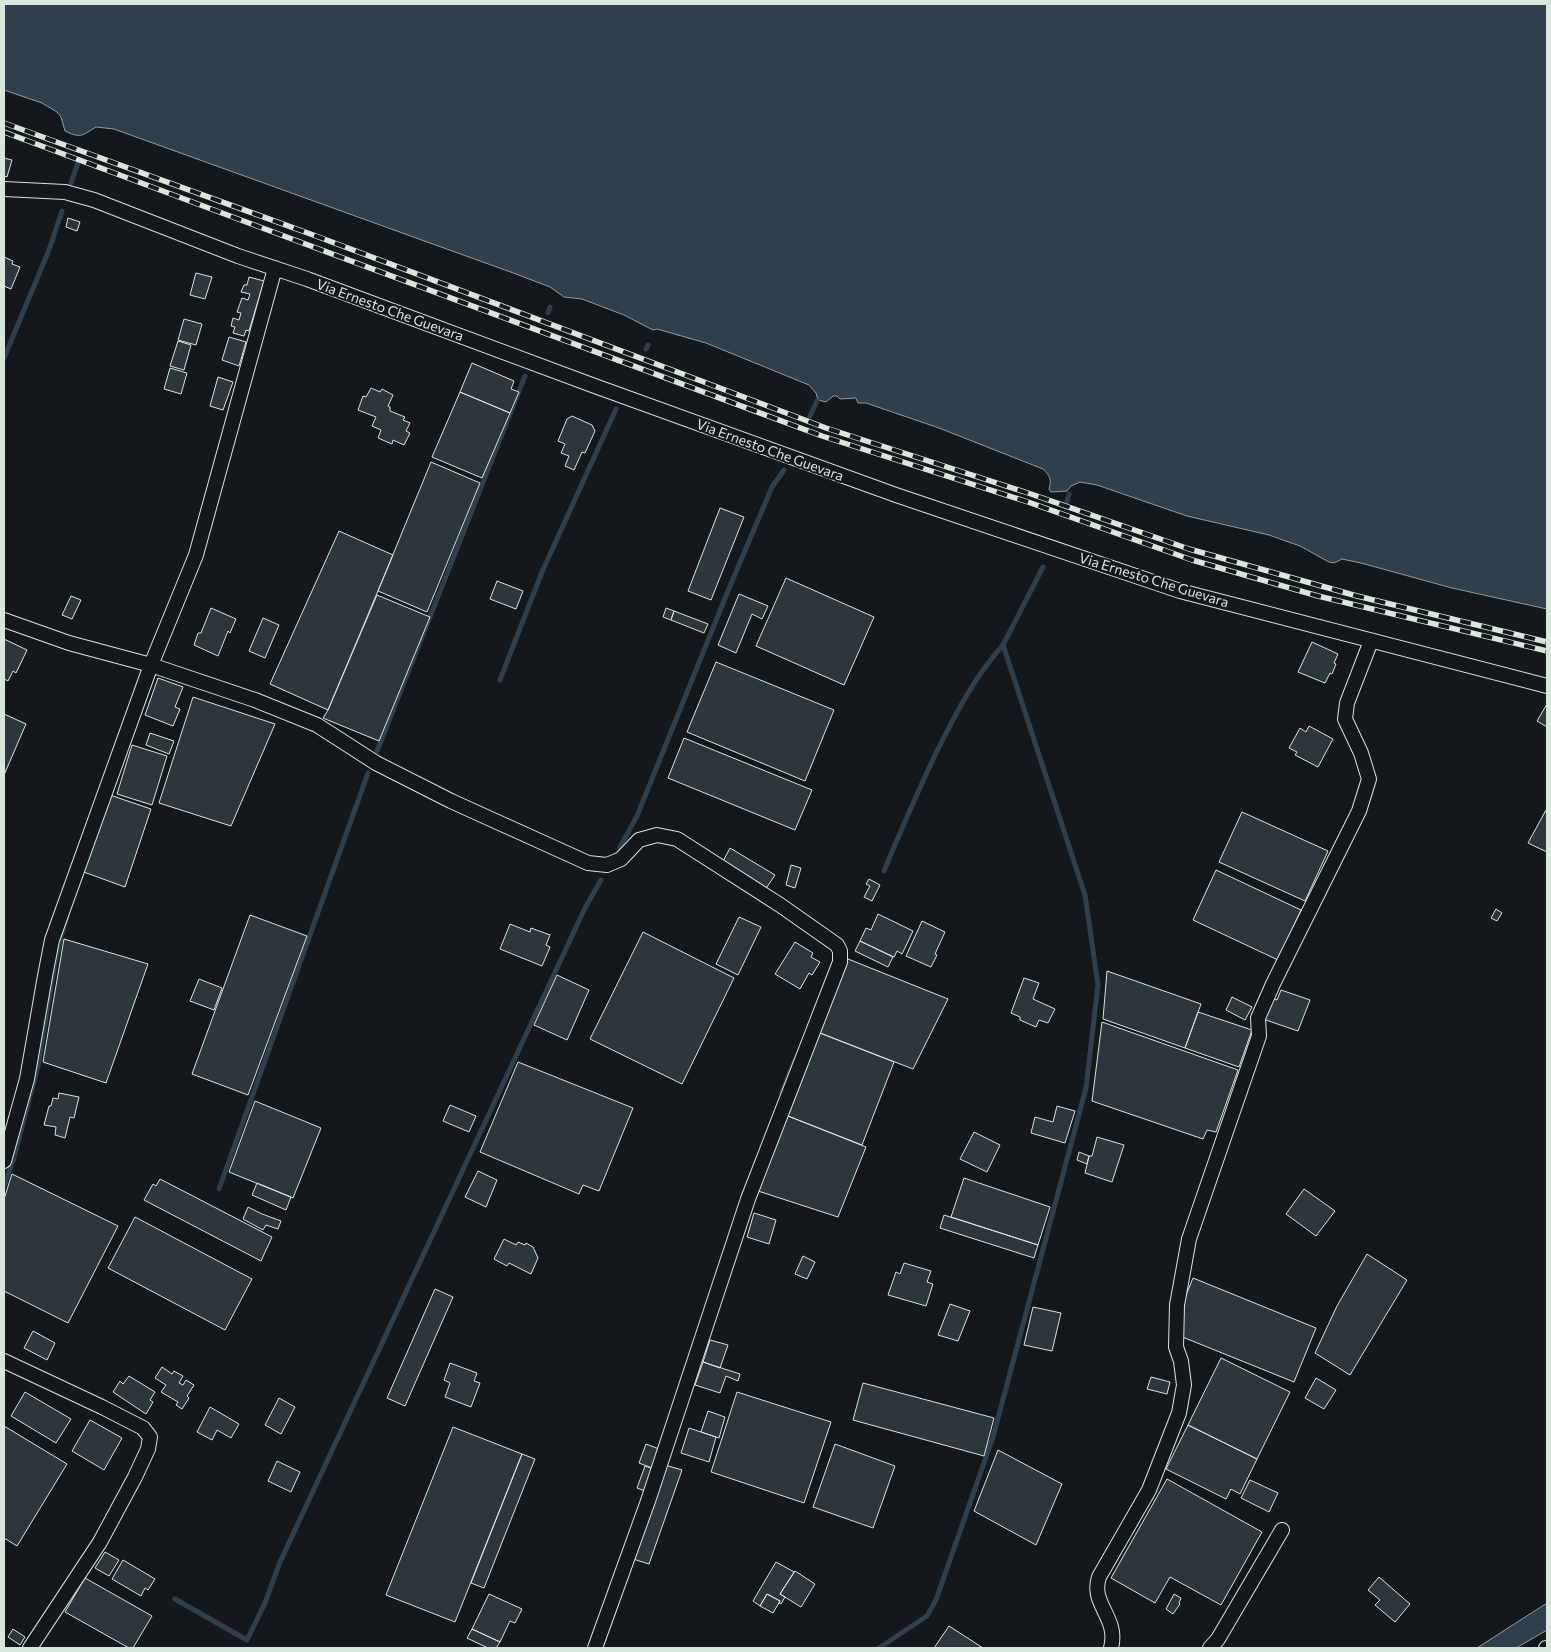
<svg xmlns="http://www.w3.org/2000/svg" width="1551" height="1652" viewBox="0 0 1551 1652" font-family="Commissioner,sans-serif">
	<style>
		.water { fill: #2f3f4d; stroke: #939e99 }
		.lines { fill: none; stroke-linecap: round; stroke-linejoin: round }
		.stream { stroke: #2f3f4d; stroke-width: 5 }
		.building { fill: #2c363c; stroke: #d8e6dc }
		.street-casing { stroke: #d8e6dc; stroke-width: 16 }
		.street { stroke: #14181c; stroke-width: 14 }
		.rail-casing { stroke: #d8e6dc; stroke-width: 5.5 }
		.rail { stroke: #14181c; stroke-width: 4; stroke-dasharray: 11; stroke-linecap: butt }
		.labels { text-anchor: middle; stroke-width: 4; stroke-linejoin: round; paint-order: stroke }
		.street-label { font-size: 14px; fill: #d8e6dc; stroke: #14181c }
	</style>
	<rect width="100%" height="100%" fill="#14181c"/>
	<!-- water -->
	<path class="water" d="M 4,4 L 1547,4 L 1547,609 L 1452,588 L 1361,563 L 1342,559 L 1334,563 L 1329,562 L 1300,546 L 1269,535 L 1187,516 L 1097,485 L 1080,482 L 1071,486 L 1067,491 L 1051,492 L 1049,489 C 1052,479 1050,476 1043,469 L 939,428 L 866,403 L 858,403 L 856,398 L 840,399 L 837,396 L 833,396 L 826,402 L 818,400 L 816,393 L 809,385 L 706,343 L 657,329 L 653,330 L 624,315 L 582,299 L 564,297 L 550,287 L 516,274 L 114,129 L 96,127 C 83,135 81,139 65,131 L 61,117 L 57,112 L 42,103 L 4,90 Z
		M 1547,1603 L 1547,1630 L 1516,1648 L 1477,1648 Z"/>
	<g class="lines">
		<!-- stream -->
		<path class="stream" d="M 71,183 L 79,160
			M 548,313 L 550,307
			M 646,349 L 648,345
			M 4,358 L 49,250 L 62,211
			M 810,416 L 817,401
			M 1066,505 L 1069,494
			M 500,680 L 542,572 L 616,409
			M 377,751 L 525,376
			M 620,847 L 637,816 L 730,586 L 772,487 L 784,470
			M 884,871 C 900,832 917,794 935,755 C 954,717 974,677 1003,645 L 1043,567
			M 782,1092 L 795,1060
			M 4,1186 L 13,1161 L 38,1066 L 55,963 L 61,937 L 67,917
			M 219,1189 L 368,773
			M 175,1599 L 247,1640 L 265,1603 L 280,1562 L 585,908 L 601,880
			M 879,1648 L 927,1616 L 936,1600 L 993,1437 L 1086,1088 L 1098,985 L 1085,895 L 1003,645"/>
	</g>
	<!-- building -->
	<path class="building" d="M 4,158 L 12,160 L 7,177 L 4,176 Z
		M 68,218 L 80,222 L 77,231 L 66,227 Z
		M 4,257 L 13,261 L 12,264 L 20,267 L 11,289 L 4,286 Z
		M 196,273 L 212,277 L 205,299 L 190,295 Z
		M 249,277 L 264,281 L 249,331 L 246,330 L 244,336 L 233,333 L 235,327 L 231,326 L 233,318 L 239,320 L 241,313 L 237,312 L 242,298 L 248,300 L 250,294 L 241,292 L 244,285 L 247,285 Z
		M 184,319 L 202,324 L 196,345 L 178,340 Z
		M 229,337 L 246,342 L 239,366 L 222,360 Z
		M 178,341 L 191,345 L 184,370 L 170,366 Z
		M 472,363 L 514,381 L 511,389 L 519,392 L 510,413 L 460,392 Z
		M 170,368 L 187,373 L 181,394 L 164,389 Z
		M 218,377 L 233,382 L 223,410 L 210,406 Z
		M 371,388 L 380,392 L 382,389 L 393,395 L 388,406 L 390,407 L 390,411 L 405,417 L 403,420 L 410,423 L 406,431 L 410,433 L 404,445 L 393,440 L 392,444 L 378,438 L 381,430 L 372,426 L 376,417 L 358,410 L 363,396 L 366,397 Z
		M 460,392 L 510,413 L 482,478 L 432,457 Z
		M 572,416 L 592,425 L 595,431 L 585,453 L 582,452 L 574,470 L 565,466 L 569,456 L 561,453 L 565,444 L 558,441 L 567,419 Z
		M 431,462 L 480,483 L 427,612 L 378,591 Z
		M 720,508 L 744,517 L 711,600 L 688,591 Z
		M 339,531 L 393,555 L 328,710 L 270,684 Z
		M 786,578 L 874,617 L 844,685 L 756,646 Z
		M 497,581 L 523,591 L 516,609 L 490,599 Z
		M 739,594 L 768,606 L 762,619 L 752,614 L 736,653 L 718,645 Z
		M 377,595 L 430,617 L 379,741 L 323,718 L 328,710 Z
		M 71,596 L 81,600 L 72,619 L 62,615 Z
		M 211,608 L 236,619 L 230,633 L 228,631 L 218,656 L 194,645 L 198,633 L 201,633 Z
		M 666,608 L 674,611 L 671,620 L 663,617 Z
		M 674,611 L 708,624 L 704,633 L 671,620 Z
		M 263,618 L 279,625 L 265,658 L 249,651 Z
		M 4,639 L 27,650 L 16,673 L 13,671 L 8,681 L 4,679 Z
		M 1312,642 L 1338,654 L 1334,663 L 1336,664 L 1332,674 L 1330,673 L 1325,683 L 1298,672 Z
		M 716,662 L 834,710 L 805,781 L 687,732 Z
		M 158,678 L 183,687 L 175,707 L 180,709 L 173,726 L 145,715 Z
		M 193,697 L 275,724 L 231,826 L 159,803 Z
		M 1547,704 L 1547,727 L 1537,721 Z
		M 4,714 L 26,724 L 4,775 Z
		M 1309,726 L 1333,739 L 1318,767 L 1295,755 L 1297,752 L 1289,748 L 1300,728 L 1306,732 Z
		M 150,733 L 174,741 L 169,754 L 146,745 Z
		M 684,738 L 812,790 L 795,830 L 668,778 Z
		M 132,745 L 167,756 L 152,805 L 117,794 Z
		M 107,794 L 151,809 L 125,887 L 81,871 Z
		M 1546,810 L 1547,810 L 1547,852 L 1528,843 Z
		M 1242,812 L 1328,851 L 1305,901 L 1219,862 Z
		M 730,848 L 775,875 L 765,890 L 722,863 Z
		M 791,865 L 801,868 L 795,888 L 786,885 Z
		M 1216,870 L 1301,910 L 1278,960 L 1193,920 Z
		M 869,879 L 880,885 L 872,901 L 864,897 L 870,886 L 866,884 Z
		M 1496,909 L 1502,913 L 1497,921 L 1491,918 Z
		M 878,914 L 913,931 L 902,954 L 897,951 L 894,957 L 860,941 L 866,928 L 871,930 Z
		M 250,915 L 307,936 L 248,1095 L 192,1074 Z
		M 739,917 L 761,927 L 738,975 L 716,964 Z
		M 922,921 L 945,932 L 935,954 L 937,955 L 931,967 L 906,956 Z
		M 510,924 L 530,932 L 531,928 L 550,935 L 546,945 L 550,947 L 542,966 L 500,949 Z
		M 643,932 L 734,978 L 682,1084 L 590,1039 Z
		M 64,939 L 148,964 L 106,1083 L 43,1062 Z
		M 860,941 L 893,957 L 888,967 L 855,951 Z
		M 795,942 L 813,953 L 811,957 L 820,962 L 812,975 L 809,973 L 800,989 L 775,974 Z
		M 848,959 L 948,999 L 913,1069 L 820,1033 Z
		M 1107,971 L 1201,1004 L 1185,1048 L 1103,1019 Z
		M 557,975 L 589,990 L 567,1040 L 534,1025 Z
		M 1024,978 L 1039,983 L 1033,999 L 1055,1009 L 1048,1023 L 1039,1020 L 1036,1027 L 1020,1020 L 1020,1017 L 1011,1013 Z
		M 199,979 L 222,988 L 214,1010 L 190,1001 Z
		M 1281,990 L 1310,1000 L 1298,1031 L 1263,1019 L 1270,998 L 1277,1000 Z
		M 1232,997 L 1252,1007 L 1245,1020 L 1226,1010 Z
		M 1198,1012 L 1252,1030 L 1239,1067 L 1185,1048 Z
		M 1102,1022 L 1238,1070 L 1216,1132 L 1207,1130 L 1203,1139 L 1092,1101 Z
		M 820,1033 L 894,1062 L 862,1145 L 788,1116 Z
		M 518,1062 L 633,1108 L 599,1191 L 583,1185 L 579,1194 L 480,1152 Z
		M 59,1093 L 79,1097 L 74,1118 L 70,1117 L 65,1138 L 55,1135 L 56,1127 L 44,1125 L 49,1106 L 51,1106 L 53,1098 L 58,1099 Z
		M 255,1101 L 321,1128 L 293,1198 L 229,1172 Z
		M 450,1105 L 476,1116 L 469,1132 L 443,1121 Z
		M 1057,1106 L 1075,1111 L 1065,1143 L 1031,1133 L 1035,1117 L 1053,1122 Z
		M 788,1116 L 866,1147 L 838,1217 L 758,1191 Z
		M 974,1132 L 1000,1145 L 987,1172 L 960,1159 Z
		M 1097,1137 L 1124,1145 L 1112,1182 L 1085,1173 L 1089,1156 L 1092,1156 Z
		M 1079,1152 L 1089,1156 L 1087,1164 L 1077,1160 Z
		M 478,1171 L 497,1180 L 486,1207 L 465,1197 Z
		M 12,1174 L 118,1226 L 68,1323 L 4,1291 L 4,1199 Z
		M 964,1178 L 1050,1207 L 1038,1245 L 951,1217 Z
		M 160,1179 L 272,1237 L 261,1261 L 144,1200 L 153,1184 L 156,1186 Z
		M 257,1183 L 291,1197 L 286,1210 L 252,1195 Z
		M 1304,1189 L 1335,1211 L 1316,1236 L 1286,1214 Z
		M 248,1207 L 262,1214 L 281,1221 L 278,1229 L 266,1225 L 263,1230 L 243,1219 Z
		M 754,1213 L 776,1220 L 769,1244 L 747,1237 Z
		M 944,1215 L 1038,1245 L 1034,1258 L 940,1228 Z
		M 135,1217 L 252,1279 L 225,1330 L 108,1268 Z
		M 504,1239 L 516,1245 L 518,1242 L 525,1245 L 526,1243 L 533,1247 L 538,1258 L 531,1274 L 509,1263 L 507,1266 L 494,1259 Z
		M 1367,1254 L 1407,1280 L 1350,1375 L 1315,1353 L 1337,1306 Z
		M 803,1256 L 815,1262 L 807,1279 L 795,1274 Z
		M 904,1263 L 931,1271 L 927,1282 L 933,1284 L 926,1306 L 888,1295 L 896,1272 L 900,1274 Z
		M 1193,1278 L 1316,1328 L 1294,1382 L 1180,1336 L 1182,1305 Z
		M 435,1289 L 453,1297 L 405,1406 L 387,1398 Z
		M 950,1304 L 970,1311 L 958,1341 L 938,1335 Z
		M 1033,1307 L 1061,1313 L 1052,1351 L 1024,1345 Z
		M 33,1331 L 55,1343 L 47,1360 L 24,1348 Z
		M 710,1340 L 728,1345 L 720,1368 L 703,1362 Z
		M 1221,1358 L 1290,1392 L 1257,1459 L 1188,1425 Z
		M 703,1362 L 740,1374 L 738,1381 L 726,1376 L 720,1393 L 695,1385 Z
		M 450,1363 L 477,1373 L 474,1381 L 480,1383 L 471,1407 L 445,1397 L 450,1383 L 444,1380 Z
		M 162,1367 L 172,1374 L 174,1371 L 183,1376 L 179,1383 L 183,1385 L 186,1380 L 194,1385 L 187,1396 L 189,1398 L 182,1409 L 176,1405 L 178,1402 L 161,1392 L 166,1385 L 155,1378 Z
		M 129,1376 L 155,1392 L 150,1400 L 153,1402 L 146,1414 L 113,1392 L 120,1381 L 123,1384 Z
		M 1151,1377 L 1170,1382 L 1167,1394 L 1147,1389 Z
		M 1316,1378 L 1336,1390 L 1324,1409 L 1305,1398 Z
		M 863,1383 L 994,1418 L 984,1456 L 853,1420 Z
		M 25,1392 L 71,1419 L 56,1443 L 11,1416 Z
		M 737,1392 L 831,1422 L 804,1503 L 711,1472 Z
		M 279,1398 L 295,1407 L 281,1434 L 265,1425 Z
		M 210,1407 L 239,1424 L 231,1438 L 217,1430 L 212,1440 L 197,1432 Z
		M 708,1411 L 725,1417 L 719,1438 L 701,1432 Z
		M 90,1420 L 122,1438 L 104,1470 L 72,1451 Z
		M 1188,1425 L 1257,1459 L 1240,1494 L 1231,1489 L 1226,1499 L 1166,1469 Z
		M 4,1426 L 67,1464 L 17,1546 L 4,1538 Z
		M 453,1427 L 522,1454 L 455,1622 L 386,1595 Z
		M 689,1428 L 716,1437 L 709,1462 L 681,1453 Z
		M 646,1444 L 659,1449 L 652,1468 L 639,1463 Z
		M 835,1444 L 895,1466 L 873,1528 L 813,1507 Z
		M 998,1450 L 1062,1484 L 1036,1545 L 974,1511 Z
		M 522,1454 L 535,1459 L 484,1588 L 471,1583 Z
		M 277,1461 L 300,1472 L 291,1492 L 268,1481 Z
		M 665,1465 L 682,1470 L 649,1564 L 633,1559 Z
		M 645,1466 L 656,1470 L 648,1492 L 637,1488 Z
		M 1167,1479 L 1262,1532 L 1221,1605 L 1170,1577 L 1155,1603 L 1111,1578 Z
		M 1250,1480 L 1278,1493 L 1269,1512 L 1241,1498 Z
		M 105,1552 L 119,1560 L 109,1576 L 95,1568 Z
		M 123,1560 L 155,1579 L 148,1590 L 145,1588 L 141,1596 L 112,1579 Z
		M 776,1562 L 794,1572 L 780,1594 L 785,1597 L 781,1604 L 779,1603 L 780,1601 L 767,1594 L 760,1606 L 753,1601 Z
		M 795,1571 L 815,1584 L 801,1607 L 780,1594 Z
		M 1379,1577 L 1410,1604 L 1395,1622 L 1375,1605 L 1380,1600 L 1368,1590 Z
		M 85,1578 L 152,1616 L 133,1648 L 129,1648 L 65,1612 Z
		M 489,1594 L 522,1609 L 515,1623 L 510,1621 L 500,1642 L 472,1629 Z
		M 767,1594 L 780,1601 L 773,1613 L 760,1606 Z
		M 1174,1594 L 1181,1598 L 1179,1603 L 1180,1604 L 1173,1614 L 1166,1609 Z
		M 949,1626 L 983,1648 L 934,1648 Z
		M 13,1629 L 25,1637 L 20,1645 L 8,1637 Z
		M 472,1629 L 500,1642 L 496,1648 L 488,1648 L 467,1638 Z"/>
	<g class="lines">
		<!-- street casing -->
		<g class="street-casing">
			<path id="street" d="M 4,189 L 65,192 L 94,200 L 238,256 L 307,279 L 592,385 L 896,495 L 1180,591 L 1547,686
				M 4,620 L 69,643 L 151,665 L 255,700 L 317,725 L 376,763 L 451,801 L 588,863 L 607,865 L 621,859 L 639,840 L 657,835 L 677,839 L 780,905 L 837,945 L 840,951 L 840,962 L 748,1199 L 648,1501 L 595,1648
				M 4,1161 L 27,1079 L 45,976 L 52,940 L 151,665 L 196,555 L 275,268
				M 4,1361 L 102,1407 L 143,1428 L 150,1437 L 148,1449 L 135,1477 L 100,1542 L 30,1648
				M 1111,1648 C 1119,1617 1090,1605 1099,1577 L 1149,1490 L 1179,1413 L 1184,1385 L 1181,1361 L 1176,1347 L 1177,1305 L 1189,1239 L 1259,1036 L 1258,1018 L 1273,984 L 1359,811 L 1369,779 L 1361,753 L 1345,719 L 1347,703 L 1371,641
				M 1210,1648 L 1218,1639 L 1282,1530
				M 1546,1648 L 1547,1648"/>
		</g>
		<!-- street -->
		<use href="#street" class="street"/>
		<!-- rail casing -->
		<g class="rail-casing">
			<path id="rail" d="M 4,123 L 316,236 L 826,428 L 1031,494 L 1189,549 L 1357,596 L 1547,642
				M 4,132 L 822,436 L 1028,502 L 1192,560 L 1318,596 L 1547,651"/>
		</g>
		<!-- rail -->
		<use href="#rail" class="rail"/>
	</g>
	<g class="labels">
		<!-- street labels -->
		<g class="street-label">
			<text transform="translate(390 310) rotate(20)" y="5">Via Ernesto Che Guevara</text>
			<text transform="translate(770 450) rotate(20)" y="5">Via Ernesto Che Guevara</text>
			<text transform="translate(1154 580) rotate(17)" y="5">Via Ernesto Che Guevara</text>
		</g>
	</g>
	<!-- border -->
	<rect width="1551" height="1652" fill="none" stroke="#d8e6dc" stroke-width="10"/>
</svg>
